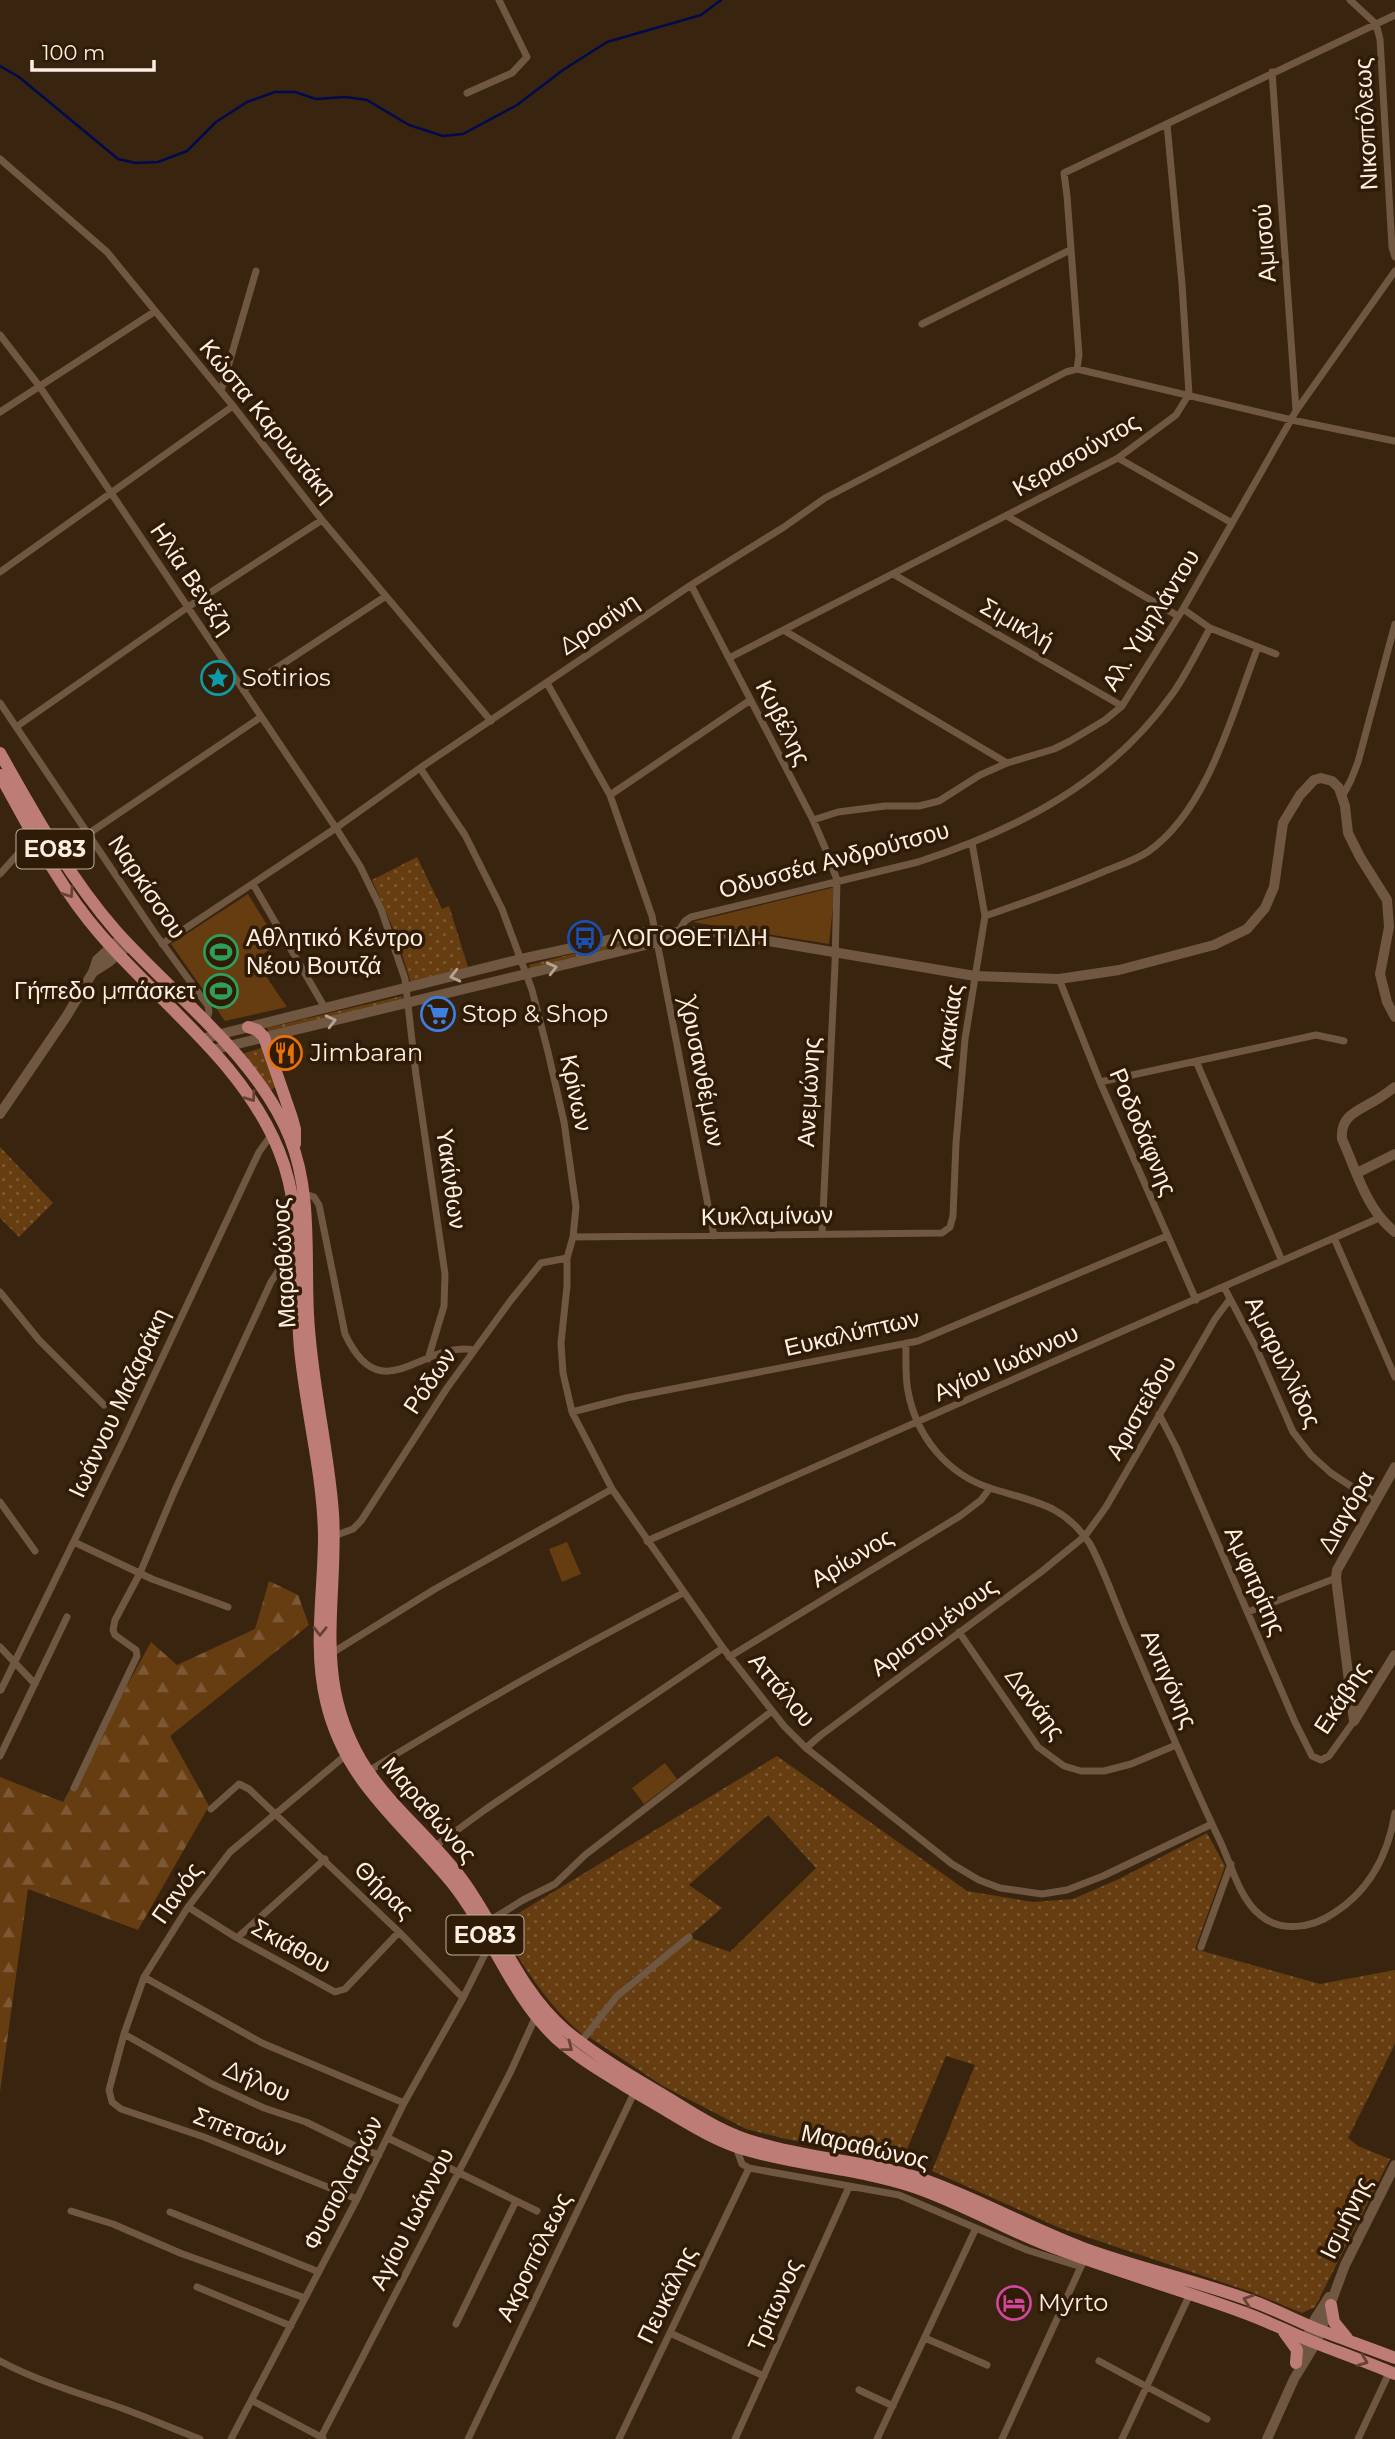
<svg xmlns="http://www.w3.org/2000/svg" width="1395" height="2439" viewBox="0 0 1395 2439" font-family="Montserrat,sans-serif">
	<style>
		.grass { fill: url(#grass-dots) }
		.forest { fill: url(#forest-firs) }
		.park { fill: #653d11 }
		.lines { fill: none; stroke-linecap: round; stroke-linejoin: round }
		.stream { stroke: #000b4e; stroke-width: 2.5 }
		.street { stroke: #6f5741; stroke-width: 7 }
		.secondary { stroke: #6f5741; stroke-width: 10 }
		.primary { stroke: #be7c76; stroke-width: 12 }
		.oneway { stroke: #684233 }
		.oneway2 { stroke: #b6a392 }
		.labels { text-anchor: middle; stroke-width: 7; stroke-linejoin: round; paint-order: stroke }
		.shield { fill: #2f1b06; stroke: #c0afa1; stroke-width: 2 }
		.shield-label { font-size: 23px; font-weight: bold; fill: #feefe3 }
		.street-label { font-size: 24px; fill: #feefe3; stroke: #2f1b06 }
		.poi-label { font-size: 24px; fill: #feefe3; stroke: #2f1b06; text-anchor: start }
	</style>
	<defs>
		<pattern id="grass-dots" width="8" height="8" patternUnits="userSpaceOnUse" patternTransform="scale(1.75)"><rect width="8" height="8" fill="#653d11"/><path d="M2 2h.1M6 6h.1" fill="none" stroke="#7c5934" stroke-width="1.8" stroke-linecap="round"/></pattern>
		<pattern id="forest-firs" width="22" height="20" patternUnits="userSpaceOnUse" patternTransform="scale(1.75)"><rect width="22" height="20" fill="#653d11"/><path d="M5 1l3.5 6h-7zM16 11l3.5 6h-7z" fill="#7c5934"/></pattern>
	</defs>
	<rect width="100%" height="100%" fill="#39240f"/>
	<!-- grass -->
	<path class="grass" d="M 417,857 L 442,909 L 449,906 L 468,967 L 411,983 L 396,935 L 372,880 Z
		M 650,934 L 652,938 L 530,969 L 529,965 Z
		M 402,996 L 403,1001 L 269,1033 L 267,1028 Z
		M 264,1047 L 276,1087 L 270,1090 L 242,1054 Z
		M 0,1147 L 53,1203 L 19,1237 L 0,1218 Z
		M 777,1756 L 967,1891 L 1033,1902 L 1073,1899 L 1121,1878 L 1207,1833 L 1225,1866 L 1195,1949 L 1320,1984 L 1395,1970 L 1395,2044 L 1348,2138 L 1358,2146 L 1390,2159 L 1315,2307 L 1302,2313 L 1251,2292 L 1060,2228 L 932,2171 L 975,2065 L 946,2056 L 902,2161 L 786,2139 L 746,2129 L 663,2086 L 589,2037 L 618,1997 L 691,1938 L 730,1952 L 816,1868 L 768,1815 L 689,1885 L 722,1908 L 692,1934 L 689,1934 L 630,1980 L 615,1995 L 583,2035 C 546,2004 523,1966 499,1925 Z"/>
	<!-- forest -->
	<path class="forest" d="M 269,1581 L 298,1595 L 309,1625 L 170,1736 L 209,1806 L 138,1930 L 28,1889 L 0,2092 L 0,1777 L 63,1802 L 151,1642 L 177,1665 L 255,1629 Z"/>
	<!-- park -->
	<path class="park" d="M 835,887 L 829,944 L 692,922 Z
		M 248,894 L 278,943 L 255,960 L 287,1007 L 225,1021 L 171,944 Z
		M 567,1542 L 581,1574 L 562,1582 L 549,1549 Z
		M 665,1763 L 677,1779 L 644,1804 L 632,1788 Z"/>
	<g class="lines">
		<!-- stream -->
		<path class="stream" d="M 0,66 L 19,77 L 118,159 L 136,163 L 158,162 L 187,151 L 216,122 L 247,102 L 275,92 L 295,92 L 316,99 L 345,97 L 367,100 L 409,125 L 443,136 L 463,134 L 517,105 L 563,70 L 607,42 L 701,15 L 721,0"/>
		<!-- street -->
		<path class="street" d="M 1350,0 L 1376,24 L 1380,39 L 1392,247 L 1395,257
			M 1272,72 L 1296,410
			M 467,93 L 512,73 L 527,57 L 499,0
			M 0,159 L 107,252 L 233,406 L 322,520 L 491,721
			M 922,324 L 1070,250
			M 0,335 L 40,387 L 336,828 L 360,866 L 381,909 L 405,979 L 416,1075 L 445,1274 L 444,1306 L 428,1359
			M 1077,369 L 1079,355 L 1067,196 L 1064,173 L 1395,15
			M 221,391 L 256,271
			M 0,412 L 154,312
			M 1118,458 L 1232,523
			M 1007,516 L 1178,616
			M 0,572 L 233,406
			M 893,574 L 1122,706
			M 691,585 L 813,820 L 826,850 L 837,880 L 835,965 L 822,1234
			M 1183,609 L 1210,628 L 1276,654
			M 785,631 L 1007,763
			M 729,658 L 1118,458 L 1176,415 L 1189,394 L 1182,284 L 1167,124
			M 547,683 L 610,795 L 652,916 L 714,1236
			M 243,690 L 386,596
			M 0,703 L 154,932 L 208,1006 L 209,1012 L 206,1022
			M 16,727 L 188,607 L 322,520
			M 420,768 L 465,835 L 502,909 L 532,990 L 548,1052 L 564,1122 L 576,1207 L 573,1237 L 567,1258 L 567,1286 L 561,1343 L 563,1373 L 572,1412 L 612,1489 L 723,1648 L 784,1726 L 806,1748 L 952,1864 L 979,1880 L 1000,1888 L 1042,1894 L 1067,1890 L 1103,1876 L 1212,1824
			M 610,795 L 749,701
			M 1343,795 L 1351,780 L 1358,762 L 1395,624
			M 813,820 L 838,812 L 885,806 L 919,806 L 939,801 L 980,775 L 1007,763 L 1054,749 L 1070,741 L 1105,720 L 1122,706 L 1183,609 L 1296,411 L 1395,271
			M 88,834 L 261,717
			M 0,874 L 34,836
			M 253,884 L 325,1008
			M 985,916 C 1026,902 1066,888 1105,871 C 1120,865 1136,860 1149,851 C 1209,808 1232,713 1258,647
			M 678,932 L 685,921 L 691,917 L 918,862 C 1019,829 1110,782 1173,693 C 1187,673 1198,650 1210,628
			M 162,944 L 336,828 L 420,768 L 691,585 L 784,527 L 825,498 L 1066,372 L 1077,369 L 1292,420 L 1395,441
			M 1059,979 L 1100,1082 L 1196,1300
			M 1196,1061 L 1282,1261
			M 1100,1082 L 1316,1035 L 1344,1041
			M 302,1193 L 314,1197 L 319,1205 L 345,1334 C 382,1413 422,1340 474,1350
			M 573,1237 L 942,1233 L 950,1227 L 953,1216 L 956,1143 L 965,1039 L 985,916 L 972,843
			M 1334,1238 L 1395,1377
			M 1224,1287 L 1257,1350 L 1293,1432 L 1311,1455 L 1331,1473 L 1375,1502
			M 0,1292 L 39,1340 L 104,1405
			M 906,1343 C 906,1359 905,1376 908,1391 C 916,1436 947,1474 990,1488 C 1033,1502 1063,1503 1090,1544 C 1106,1574 1116,1606 1130,1637 C 1159,1705 1188,1774 1220,1841 C 1231,1864 1239,1898 1260,1915 C 1281,1933 1312,1928 1334,1913 C 1370,1890 1388,1855 1395,1813
			M 572,1412 L 626,1398 L 918,1341 L 1167,1236
			M 1159,1414 L 1176,1447 L 1295,1722 L 1312,1756 L 1321,1760 L 1329,1756 L 1354,1721
			M 0,1502 L 35,1551
			M 334,1536 L 353,1529 L 361,1521 L 447,1388 L 511,1300 L 541,1263 L 567,1258
			M 647,1541 L 1379,1218
			M 74,1542 L 152,1579 L 228,1607
			M 1248,1612 L 1336,1578
			M 959,1632 L 1038,1747 L 1064,1766 L 1081,1771 L 1104,1771 L 1131,1764 L 1176,1745
			M 0,1647 L 35,1684
			M 332,1653 L 435,1589 L 612,1489
			M 729,1657 L 960,1516 L 981,1500 L 990,1488
			M 1,1690 L 123,1441 L 259,1152 L 272,1134
			M 806,1748 L 821,1735 L 1041,1572 L 1085,1536 L 1106,1507 L 1215,1319 L 1230,1299
			M 346,1755 L 230,1852 L 188,1907 L 144,1977 L 124,2034 L 109,2090 L 112,2102 L 121,2109 L 204,2137 L 357,2199
			M 0,1756 L 67,1617
			M 367,1772 C 470,1708 576,1649 683,1593
			M 74,1788 L 137,1656 L 136,1650 L 115,1635 L 113,1630 L 115,1620 L 140,1573 L 175,1490 L 271,1282 L 283,1264 L 296,1255
			M 211,1809 L 239,1784 L 249,1789 L 399,1932 L 463,1998
			M 434,1847 L 486,1809 L 723,1648
			M 188,1907 L 237,1938 L 335,1992 L 345,1989 L 399,1932
			M 489,1921 L 523,1900 L 555,1884 L 585,1855 L 772,1711
			M 237,1938 L 325,1859
			M 1201,1947 L 1231,1864
			M 144,1977 L 262,2043 L 404,2103
			M 124,2034 L 210,2083 L 264,2108 L 306,2122 L 355,2146 L 379,2155
			M 580,2043 L 617,1996 L 689,1937
			M 388,2138 L 537,2211
			M 736,2147 L 742,2164 L 749,2168 L 899,2195 L 1027,2250 L 1075,2265 L 1084,2259
			M 71,2211 L 113,2224 L 180,2253 L 305,2298
			M 170,2212 L 319,2272
			M 197,2287 L 291,2326
			M 456,2324 L 516,2201
			M 670,2333 L 764,2376
			M 925,2338 L 987,2365
			M 0,2361 C 36,2380 74,2392 113,2405 C 142,2415 171,2428 200,2439
			M 1099,2361 L 1207,2419
			M 859,2390 L 893,2406
			M 253,2401 L 323,2438
			M 231,2439 L 357,2199 L 404,2103 L 463,1998 L 490,1944
			M 320,2439 L 510,2073 L 536,2016
			M 468,2439 L 635,2091
			M 619,2439 L 749,2168
			M 735,2439 L 849,2187
			M 877,2439 L 976,2228
			M 1002,2439 L 1084,2260
			M 1122,2439 L 1190,2294
			M 1358,2439 L 1390,2371"/>
		<!-- secondary -->
		<path class="secondary" d="M 93,972 L 109,962 L 129,945
			M 201,1039 L 521,959 L 655,930 L 668,932 L 715,932 L 975,976 L 1059,979 L 1119,970 L 1214,945 L 1247,929 L 1265,908 L 1274,887 L 1283,823 L 1300,795 L 1314,780 L 1321,778 L 1332,781 L 1339,788 L 1345,806 L 1348,833 L 1360,857 L 1387,900 L 1389,927 L 1380,974 L 1387,1002 L 1395,1017
			M 212,1050 L 658,942 L 668,932
			M 1395,1087 C 1389,1091 1383,1096 1376,1100 C 1358,1111 1340,1115 1342,1139 C 1357,1172 1366,1209 1395,1232
			M 0,1114 L 66,1017 L 93,972 L 97,960 L 122,937
			M 1357,1173 L 1395,1154
			M 1354,1721 L 1336,1578 L 1337,1570 L 1395,1467
			M 1354,1721 L 1395,1655
			M 1297,2360 L 1315,2319 L 1329,2297
			M 1267,2439 L 1294,2379 L 1316,2343 L 1345,2265 L 1395,2165"/>
		<!-- primary -->
		<path class="primary" d="M 0,753 C 35,815 69,877 116,931 C 174,996 257,1056 290,1138 C 312,1193 305,1256 308,1314 C 311,1381 328,1446 333,1513 C 337,1572 324,1633 335,1691 C 353,1781 406,1809 458,1874 C 497,1924 516,1988 565,2030 C 595,2055 629,2075 663,2095 C 693,2113 723,2134 758,2143 C 811,2159 867,2161 919,2178 C 975,2197 1027,2227 1083,2248 C 1138,2268 1197,2281 1252,2301 C 1274,2309 1295,2320 1317,2329 C 1343,2339 1369,2348 1395,2358
			M 0,775 C 30,829 59,887 100,934 C 161,1005 243,1062 279,1151 C 305,1214 294,1283 300,1349 C 306,1412 323,1473 324,1536 C 324,1591 313,1647 326,1701 C 345,1783 402,1822 452,1883 C 491,1932 510,1995 557,2039 C 583,2062 616,2080 645,2098 C 679,2117 712,2141 750,2151 C 803,2166 859,2169 911,2186 C 960,2202 1004,2229 1052,2247 C 1115,2271 1179,2289 1242,2312 C 1268,2321 1292,2334 1318,2344 C 1344,2354 1369,2363 1395,2374
			M 248,1027 L 257,1030 L 264,1037 L 292,1118 L 295,1129 L 295,1144
			M 1331,2305 L 1334,2322 L 1347,2338
			M 1284,2332 L 1297,2350 L 1296,2363"/>
	</g>
	<!-- one-way arrows -->
	<defs><path id="oneway-chevron" d="M-2-3.5L2.5 0L-2 3.5" fill="none" stroke-width="1.6" stroke-linecap="round" stroke-linejoin="round" transform="scale(1.75)"/></defs>
	<g class="oneway">
		<use href="#oneway-chevron" transform="translate(69 893) rotate(55)"/>
		<use href="#oneway-chevron" transform="translate(251 1097) rotate(55)"/>
		<use href="#oneway-chevron" transform="translate(320 1631) rotate(91)"/>
		<use href="#oneway-chevron" transform="translate(568 2047) rotate(38)"/>
		<use href="#oneway-chevron" transform="translate(1248 2300) rotate(-161)"/>
		<use href="#oneway-chevron" transform="translate(1363 2361) rotate(21)"/>
	</g>
	<g class="oneway2">
		<use href="#oneway-chevron" transform="translate(552 968) rotate(-14)"/>
		<use href="#oneway-chevron" transform="translate(455 976) rotate(166)"/>
		<use href="#oneway-chevron" transform="translate(331 1021) rotate(-14)"/>
	</g>
	<!-- icons -->
	<defs>
		<g id="sight-ring" transform="scale(1.75)"><circle r="9.5" fill="#2f1b06" stroke="#0f9aa8" stroke-width="1.5"/><path d="M0-6L1.8-2.2L6-1.7L2.9 1.2L3.7 5.4L0 3.3L-3.7 5.4L-2.9 1.2L-6-1.7L-1.8-2.2Z" fill="#0f9aa8"/></g>
		<g id="bus-ring" transform="scale(1.75)"><circle r="9.5" fill="#2f1b06" stroke="#1a4fb4" stroke-width="1.5"/><path d="M-5-6H5V4H4V6H2V4H-2V6H-4V4H-5ZM-3.5-4V0h7V-4ZM-3.5 1.2v1.5H-2V1.2ZM2 1.2v1.5H3.5V1.2Z" fill="#1a4fb4"/></g>
		<g id="stadium-ring" transform="scale(1.75)"><circle r="9.5" fill="#2f1b06" stroke="#2e9e5b" stroke-width="1.5"/><path d="M0-5a6.5 5 0 1 0 0 10a6.5 5 0 1 0 0-10ZM-3.5-1.8h7v3.6h-7Z" fill="#2e9e5b"/></g>
		<g id="supermarket-ring" transform="scale(1.75)"><circle r="9.5" fill="#2f1b06" stroke="#3f7fe0" stroke-width="1.5"/><path d="M-6-5.5h2.5l.6 2H6L4.5 2H-2.5L-4.4-4H-6ZM-1.5 3.2a1.3 1.3 0 1 0 .1 0ZM3 3.2a1.3 1.3 0 1 0 .1 0Z" fill="#3f7fe0"/></g>
		<g id="restaurant-ring" transform="scale(1.75)"><circle r="9.5" fill="#2f1b06" stroke="#e8710a" stroke-width="1.5"/><path d="M-5-6h1v4h1v-4h1v4h1v-4h1v5L-1.5 .5V6h-2V.5L-5-1ZM5-6V6H3V1.5H1.5Q1.5-4 5-6Z" fill="#e8710a"/></g>
		<g id="hotel-ring" transform="scale(1.75)"><circle r="9.5" fill="#2f1b06" stroke="#d1479c" stroke-width="1.5"/><path d="M-6-4.5h1.5V1H6V5H4.5V3h-9V5H-6ZM-4 0a1.8 1.8 0 1 1 3.6 0ZM.5 0V-2.5h3Q6-2.5 6 0Z" fill="#d1479c"/></g>
	</defs>
	<g fill-rule="evenodd">
		<use href="#sight-ring" x="218" y="678"/>
		<use href="#bus-ring" x="585" y="938"/>
		<use href="#stadium-ring" x="221" y="952"/>
		<use href="#stadium-ring" x="221" y="991"/>
		<use href="#supermarket-ring" x="438" y="1014"/>
		<use href="#restaurant-ring" x="285" y="1053"/>
		<use href="#hotel-ring" x="1014" y="2303"/>
	</g>
	<g class="labels">
		<!-- shield labels -->
		<g class="shield">
			<rect x="16.5" y="829.5" width="77" height="39" rx="5"/>
			<rect x="446.5" y="1915.5" width="77" height="39" rx="5"/>
		</g>
		<g class="shield-label">
			<text x="55" y="857">ΕΟ83</text>
			<text x="485" y="1943">ΕΟ83</text>
		</g>
		<!-- street labels -->
		<g class="street-label">
			<text transform="translate(1366 124) rotate(-93)" y="8">Νικοπόλεως</text>
			<text transform="translate(1265 243) rotate(-94)" y="8">Αμισού</text>
			<text transform="translate(268 421) rotate(51)" y="8">Κώστα Καρυωτάκη</text>
			<text transform="translate(1076 455) rotate(-30)" y="8">Κερασούντος</text>
			<text transform="translate(192 579) rotate(56)" y="8">Ηλία Βενέζη</text>
			<text transform="translate(1151 620) rotate(-58)" y="8">Αλ. Υψηλάντου</text>
			<text transform="translate(599 624) rotate(-34)" y="8">Δροσίνη</text>
			<text transform="translate(1017 624) rotate(30)" y="8">Σιμικλή</text>
			<text transform="translate(783 723) rotate(63)" y="8">Κυβέλης</text>
			<text transform="translate(834 860) rotate(-15)" y="8">Οδυσσέα Ανδρούτσου</text>
			<text transform="translate(147 887) rotate(56)" y="8">Ναρκίσσου</text>
			<text transform="translate(949 1026) rotate(-82)" y="8">Ακακίας</text>
			<text transform="translate(702 1072) rotate(79)" y="8">Χρυσανθέμων</text>
			<text transform="translate(809 1092) rotate(-87)" y="8">Ανεμώνης</text>
			<text transform="translate(576 1093) rotate(78)" y="8">Κρίνων</text>
			<text transform="translate(1143 1132) rotate(67)" y="8">Ροδοδάφνης</text>
			<text transform="translate(451 1179) rotate(82)" y="8">Υακίνθων</text>
			<text transform="translate(767 1216) rotate(-1)" y="8">Κυκλαμίνων</text>
			<text transform="translate(284 1263) rotate(-93)" y="8">Μαραθώνος</text>
			<text transform="translate(852 1333) rotate(-13)" y="8">Ευκαλύπτων</text>
			<text transform="translate(1283 1362) rotate(64)" y="8">Αμαρυλλίδος</text>
			<text transform="translate(1006 1363) rotate(-24)" y="8">Αγίου Ιωάννου</text>
			<text transform="translate(430 1381) rotate(-56)" y="8">Ρόδων</text>
			<text transform="translate(119 1403) rotate(-65)" y="8">Ιωάννου Μαζαράκη</text>
			<text transform="translate(1141 1408) rotate(-60)" y="8">Αριστείδου</text>
			<text transform="translate(1346 1512) rotate(-61)" y="8">Διαγόρα</text>
			<text transform="translate(852 1558) rotate(-31)" y="8">Αρίωνος</text>
			<text transform="translate(1255 1581) rotate(66)" y="8">Αμφιτρίτης</text>
			<text transform="translate(934 1627) rotate(-36)" y="8">Αριστομένους</text>
			<text transform="translate(1169 1679) rotate(66)" y="8">Αντιγόνης</text>
			<text transform="translate(782 1690) rotate(50)" y="8">Αττάλου</text>
			<text transform="translate(1342 1698) rotate(-57)" y="8">Εκάβης</text>
			<text transform="translate(1035 1704) rotate(53)" y="8">Δανάης</text>
			<text transform="translate(429 1810) rotate(49)" y="8">Μαραθώνος</text>
			<text transform="translate(384 1890) rotate(44)" y="8">Θήρας</text>
			<text transform="translate(177 1893) rotate(-55)" y="8">Πανός</text>
			<text transform="translate(291 1946) rotate(29)" y="8">Σκιάθου</text>
			<text transform="translate(257 2081) rotate(23)" y="8">Δήλου</text>
			<text transform="translate(240 2132) rotate(21)" y="8">Σπετσών</text>
			<text transform="translate(865 2147) rotate(13)" y="8">Μαραθώνος</text>
			<text transform="translate(343 2183) rotate(-63)" y="8">Φυσιολατρών</text>
			<text transform="translate(1346 2218) rotate(-64)" y="8">Ισμήνης</text>
			<text transform="translate(412 2219) rotate(-63)" y="8">Αγίου Ιωάννου</text>
			<text transform="translate(534 2257) rotate(-64)" y="8">Ακροπόλεως</text>
			<text transform="translate(667 2295) rotate(-64)" y="8">Πευκάλης</text>
			<text transform="translate(775 2305) rotate(-66)" y="8">Τρίτωνος</text>
		</g>
		<!-- poi labels -->
		<g class="poi-label">
			<text x="242" y="686">Sotirios</text>
			<text x="246" y="946">Αθλητικό Κέντρο<tspan x="246" dy="28">Νέου Βουτζά</tspan></text>
			<text x="610" y="946">ΛΟΓΟΘΕΤΙΔΗ</text>
			<text x="196" y="999" text-anchor="end">Γήπεδο μπάσκετ</text>
			<text x="462" y="1022">Stop &amp; Shop</text>
			<text x="310" y="1061">Jimbaran</text>
			<text x="1038" y="2311">Myrto</text>
		</g>
	</g>
	<!-- scale -->
	<path d="M32 60v10h122v-10" fill="none" stroke="#feefe3" stroke-width="3.5"/>
	<text x="42" y="60" font-size="21" fill="#feefe3" stroke="#2f1b06" stroke-width="5" paint-order="stroke">100 m</text>
</svg>
